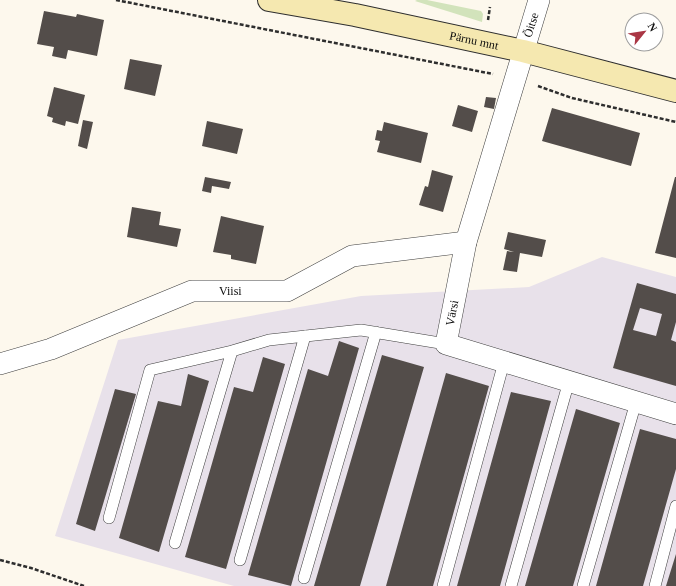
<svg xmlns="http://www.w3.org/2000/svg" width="676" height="586" viewBox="0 0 676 586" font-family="'Times New Roman',serif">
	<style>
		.industrial { fill: #e8e1ea }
		.green { fill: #d2e3bb }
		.building { fill: #534d4a; fill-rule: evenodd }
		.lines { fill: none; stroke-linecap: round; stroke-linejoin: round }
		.lane-casing { stroke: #3f3f3f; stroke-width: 12 }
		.street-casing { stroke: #3f3f3f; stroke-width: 22 }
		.secondary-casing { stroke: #2e2e2e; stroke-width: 24 }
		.path { stroke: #2e2e2e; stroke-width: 2.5; stroke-dasharray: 4 2; stroke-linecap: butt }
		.lane { stroke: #fff; stroke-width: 11 }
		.street { stroke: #fff; stroke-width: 21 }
		.secondary { stroke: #f5e8b0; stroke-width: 22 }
		.labels { text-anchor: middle; stroke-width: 4; stroke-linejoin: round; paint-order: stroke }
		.street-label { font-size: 12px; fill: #0c0c0c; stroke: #fff }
	</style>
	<rect width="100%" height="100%" fill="#fdf8ed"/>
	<!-- industrial -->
	<path class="industrial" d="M 602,257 L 676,277 L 676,586 L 234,586 L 55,536 L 118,340 L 361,296 L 529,287 Z"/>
	<!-- green -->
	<path class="green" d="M 417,0 L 427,0 L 481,11 L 483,14 L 482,22 L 415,1 Z"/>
	<!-- building -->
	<path class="building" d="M 44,11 L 76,17 L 77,14 L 104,20 L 97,56 L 68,50 L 66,59 L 52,56 L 54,47 L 37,44 Z
		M 130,59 L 162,65 L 155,96 L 124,89 Z
		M 54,87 L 85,95 L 78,124 L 66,121 L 65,126 L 52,122 L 53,118 L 47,116 Z
		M 486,97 L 496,98 L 494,109 L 484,107 Z
		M 458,105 L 478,111 L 472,132 L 452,126 Z
		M 552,108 L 640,133 L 631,166 L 542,141 Z
		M 83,120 L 93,122 L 87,149 L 78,146 Z
		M 207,121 L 243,129 L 237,154 L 202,146 Z
		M 384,122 L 428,133 L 421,163 L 377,152 L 380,141 L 375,140 L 377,130 L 382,131 Z
		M 432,170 L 453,176 L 443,212 L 419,205 L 425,186 L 428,187 Z
		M 205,177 L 231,182 L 229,189 L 212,186 L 211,193 L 202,191 Z
		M 675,177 L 676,177 L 676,258 L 655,253 Z
		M 132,207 L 161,212 L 159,225 L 181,229 L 177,247 L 127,237 Z
		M 221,216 L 264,226 L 256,264 L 231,259 L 231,255 L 213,252 Z
		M 508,232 L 546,240 L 542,257 L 520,253 L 517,272 L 503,270 L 507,251 L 514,252 L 504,249 Z
		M 637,283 L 676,294 L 676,322 L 671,340 L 676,342 L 676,386 L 613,368 ZM 640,308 L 662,314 L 656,336 L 633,330 Z
		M 339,341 L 359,348 L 291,586 L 248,575 L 308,369 L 328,376 Z
		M 382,355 L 424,367 L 360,586 L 314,586 Z
		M 263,357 L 285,364 L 226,569 L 185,557 L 234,387 L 253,392 Z
		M 446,373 L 489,386 L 433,586 L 386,586 Z
		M 188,374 L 209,381 L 159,552 L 119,538 L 158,401 L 181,406 Z
		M 115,389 L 136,394 L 95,531 L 76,524 Z
		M 511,392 L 551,401 L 500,586 L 457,586 Z
		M 576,409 L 620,423 L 573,586 L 525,586 Z
		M 640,429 L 676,439 L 676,469 L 643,586 L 596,586 Z
		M 676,554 L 676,586 L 666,586 Z"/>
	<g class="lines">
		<!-- lane casing -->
		<g class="lane-casing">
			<path id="lane" d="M 109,518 L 150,370 L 232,351 L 269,340 L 361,330 L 446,344
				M 175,543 L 232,351
				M 240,560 L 305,336
				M 304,578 L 376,332
				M 443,586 L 504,362
				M 511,586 L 569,381
				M 583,586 L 636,402
				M 655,586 L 676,506"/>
		</g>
		<!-- street casing -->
		<g class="street-casing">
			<g id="street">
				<path d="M 539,0 L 466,242 L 446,344 L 676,414"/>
				<path id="s1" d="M 0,364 L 51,349 L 192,291 L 287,291 L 352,256 L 466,242"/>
			</g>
		</g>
		<!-- secondary casing -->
		<g class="secondary-casing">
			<g id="secondary">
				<path id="s2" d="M 269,0 L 355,15 L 523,51 L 676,91"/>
			</g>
		</g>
		<!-- path -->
		<path class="path" d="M 116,0 L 493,74
			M 488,20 L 490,7
			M 538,86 L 572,98 L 676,122
			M 0,560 L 31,568 L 84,586"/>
		<!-- lane -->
		<use href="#lane" class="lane"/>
		<!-- street -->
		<use href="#street" class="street"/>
		<!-- secondary -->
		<use href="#secondary" class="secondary"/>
	</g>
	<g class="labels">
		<!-- street labels -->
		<g class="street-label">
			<text transform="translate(531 25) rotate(-72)" y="4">Õitse</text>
			<text dy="4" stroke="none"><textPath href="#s2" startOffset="209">Pärnu mnt</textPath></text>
			<text dy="4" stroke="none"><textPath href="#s1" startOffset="244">Viisi</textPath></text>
			<text transform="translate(452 313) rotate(-79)" y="4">Värsi</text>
		</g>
	</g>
	<!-- north arrow -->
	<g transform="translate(644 32) rotate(60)"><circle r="19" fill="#ffffff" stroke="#9e9e9e"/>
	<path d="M0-3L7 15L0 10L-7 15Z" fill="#aa3644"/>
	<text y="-6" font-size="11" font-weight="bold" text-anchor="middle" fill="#0c0c0c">N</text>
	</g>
</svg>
